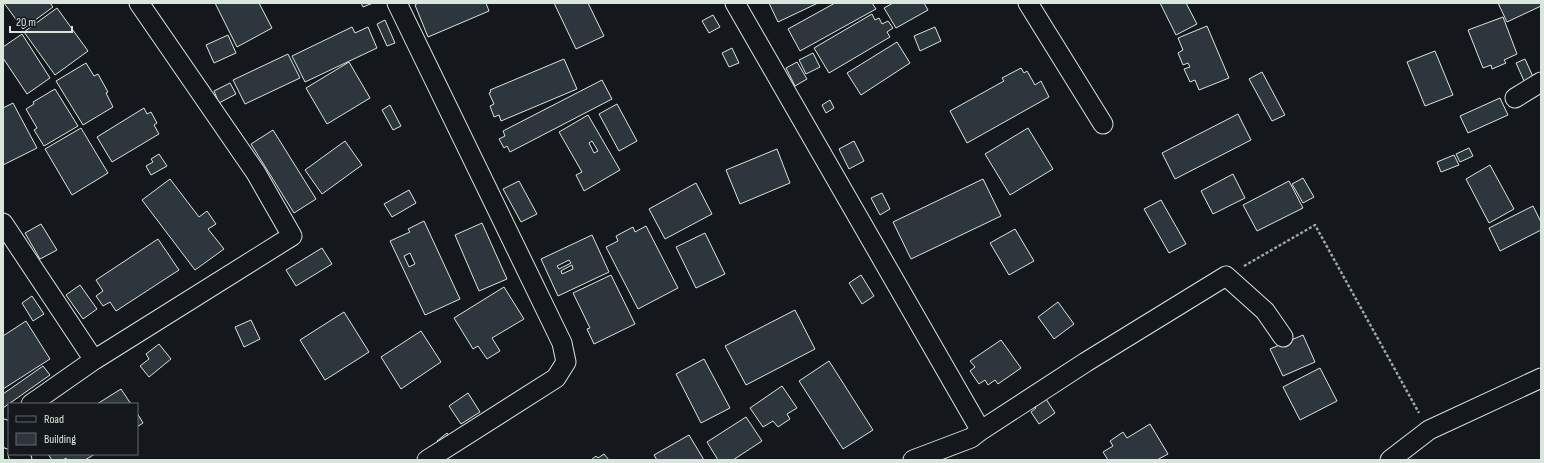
<svg xmlns="http://www.w3.org/2000/svg" width="1544" height="463" viewBox="0 0 1544 463" font-family="'Sofia Sans Condensed',sans-serif">
	<style>
		.building { fill: #2c363c; stroke: #d8e6dc; fill-rule: evenodd }
		.lines { fill: none; stroke-linecap: round; stroke-linejoin: round }
		.minor-casing { stroke: #d8e6dc; stroke-width: 21 }
		.path { stroke: #9da8a2; stroke-width: 2.5; stroke-dasharray: 3 2; stroke-linecap: butt }
		.minor { stroke: #14181c; stroke-width: 19 }
	</style>
	<rect width="100%" height="100%" fill="#14181c"/>
	<!-- building -->
	<path class="building" d="M 4,3 L 50,3 L 53,7 L 23,29 Z
		M 215,3 L 259,3 L 272,28 L 237,47 Z
		M 361,3 L 373,3 L 363,7 Z
		M 418,3 L 486,3 L 489,11 L 428,37 L 415,5 Z
		M 554,3 L 588,3 L 604,36 L 576,49 Z
		M 769,3 L 818,3 L 778,22 Z
		M 835,3 L 872,3 L 876,9 L 800,51 L 788,29 Z
		M 893,3 L 924,3 L 928,10 L 896,28 L 884,8 Z
		M 1160,3 L 1186,3 L 1197,24 L 1176,35 Z
		M 1498,3 L 1541,3 L 1541,6 L 1507,22 Z
		M 57,8 L 88,51 L 55,75 L 24,32 Z
		M 872,14 L 875,20 L 879,18 L 882,24 L 888,21 L 893,28 L 887,32 L 890,37 L 829,73 L 814,48 Z
		M 713,15 L 720,27 L 709,33 L 702,21 Z
		M 1503,17 L 1517,54 L 1504,60 L 1506,63 L 1492,69 L 1491,65 L 1483,68 L 1468,30 Z
		M 385,20 L 395,43 L 387,46 L 377,24 Z
		M 1207,26 L 1229,78 L 1199,90 L 1195,80 L 1190,82 L 1184,69 L 1190,67 L 1188,63 L 1183,65 L 1178,53 L 1183,50 L 1178,38 Z
		M 352,27 L 355,33 L 368,27 L 377,48 L 305,82 L 292,56 Z
		M 935,27 L 941,41 L 920,51 L 914,36 Z
		M 22,34 L 50,78 L 27,94 L 3,58 L 3,47 Z
		M 228,35 L 236,53 L 214,63 L 206,45 Z
		M 897,42 L 910,63 L 861,95 L 847,73 Z
		M 732,48 L 739,63 L 729,67 L 722,53 Z
		M 1435,51 L 1453,95 L 1425,106 L 1407,62 Z
		M 813,53 L 820,67 L 806,74 L 799,60 Z
		M 288,54 L 300,78 L 245,104 L 233,80 Z
		M 564,59 L 577,89 L 501,121 L 499,115 L 494,117 L 490,106 L 494,104 L 489,93 L 491,92 L 490,90 Z
		M 1525,59 L 1534,79 L 1525,83 L 1516,63 Z
		M 349,62 L 370,98 L 327,124 L 306,88 Z
		M 797,62 L 807,79 L 795,86 L 786,68 Z
		M 86,63 L 94,76 L 98,74 L 108,92 L 106,93 L 113,107 L 83,125 L 56,81 Z
		M 1021,68 L 1024,73 L 1027,71 L 1035,85 L 1041,81 L 1049,97 L 967,143 L 950,111 L 1004,81 L 1002,78 Z
		M 1262,72 L 1285,115 L 1272,121 L 1249,79 Z
		M 602,80 L 612,99 L 510,152 L 507,146 L 504,148 L 499,139 L 505,136 L 503,131 Z
		M 230,83 L 236,94 L 219,103 L 214,91 Z
		M 55,89 L 78,126 L 44,146 L 34,130 L 37,128 L 26,109 L 34,104 L 33,102 Z
		M 1500,98 L 1508,115 L 1468,133 L 1460,116 Z
		M 830,100 L 834,108 L 826,113 L 822,105 Z
		M 13,103 L 37,148 L 3,165 L 3,108 Z
		M 617,104 L 637,141 L 619,151 L 599,114 Z
		M 390,105 L 401,126 L 393,130 L 382,110 Z
		M 144,108 L 147,114 L 151,112 L 157,123 L 154,125 L 159,134 L 112,162 L 97,137 Z
		M 1238,114 L 1251,140 L 1175,179 L 1162,153 Z
		M 588,115 L 620,170 L 584,191 L 576,175 L 582,172 L 559,132 ZM 592,141 L 598,151 L 594,153 L 589,143 Z
		M 81,128 L 108,173 L 72,195 L 45,149 Z
		M 1028,128 L 1053,169 L 1010,195 L 985,154 Z
		M 273,130 L 316,199 L 294,213 L 251,144 Z
		M 345,141 L 362,165 L 322,194 L 305,170 Z
		M 854,141 L 864,161 L 849,169 L 839,149 Z
		M 1469,148 L 1473,156 L 1460,162 L 1456,154 Z
		M 777,149 L 790,183 L 740,204 L 726,170 Z
		M 159,154 L 167,166 L 151,175 L 146,166 L 153,162 L 151,159 Z
		M 1454,155 L 1459,165 L 1441,172 L 1437,162 Z
		M 1490,165 L 1514,209 L 1489,223 L 1466,179 Z
		M 1233,174 L 1245,198 L 1213,214 L 1201,191 Z
		M 1303,178 L 1314,197 L 1303,203 L 1292,184 Z
		M 170,179 L 199,217 L 207,211 L 216,224 L 208,229 L 224,249 L 195,270 L 142,200 Z
		M 983,179 L 1001,216 L 911,259 L 893,222 Z
		M 519,181 L 537,214 L 521,222 L 503,189 Z
		M 1289,181 L 1303,208 L 1257,231 L 1243,205 Z
		M 696,183 L 712,214 L 665,239 L 649,209 Z
		M 409,190 L 416,203 L 392,217 L 384,204 Z
		M 882,193 L 890,209 L 880,215 L 871,198 Z
		M 1161,200 L 1186,244 L 1169,253 L 1144,209 Z
		M 1533,206 L 1541,222 L 1541,230 L 1500,251 L 1489,228 Z
		M 424,221 L 460,299 L 425,315 L 390,241 L 410,232 L 408,229 ZM 410,253 L 415,264 L 409,267 L 404,256 Z
		M 482,223 L 507,279 L 479,291 L 455,235 Z
		M 41,224 L 57,250 L 40,259 L 25,233 Z
		M 646,226 L 678,288 L 638,309 L 606,247 L 618,241 L 616,236 L 633,227 L 635,232 Z
		M 1015,229 L 1034,261 L 1009,275 L 990,243 Z
		M 705,233 L 725,274 L 696,288 L 676,247 Z
		M 592,235 L 609,272 L 558,296 L 541,259 ZM 569,260 L 571,263 L 559,269 L 557,266 ZM 572,265 L 573,269 L 562,274 L 561,271 Z
		M 158,239 L 179,270 L 116,311 L 110,302 L 103,306 L 96,296 L 103,291 L 96,280 Z
		M 322,248 L 332,264 L 296,286 L 286,270 Z
		M 611,275 L 635,324 L 594,344 L 587,329 L 590,328 L 573,293 Z
		M 861,275 L 874,296 L 862,304 L 849,283 Z
		M 80,285 L 97,309 L 83,319 L 66,295 Z
		M 504,287 L 524,319 L 492,338 L 500,351 L 487,359 L 478,346 L 473,349 L 454,318 Z
		M 32,296 L 44,314 L 33,321 L 22,303 Z
		M 1058,302 L 1074,324 L 1054,339 L 1038,317 Z
		M 795,310 L 815,349 L 746,385 L 725,346 Z
		M 344,312 L 369,352 L 325,380 L 300,340 Z
		M 251,320 L 260,339 L 244,347 L 235,327 Z
		M 26,321 L 50,359 L 3,389 L 3,336 Z
		M 421,331 L 441,362 L 401,389 L 381,357 Z
		M 1303,335 L 1315,362 L 1283,376 L 1270,349 Z
		M 1001,340 L 1021,368 L 998,384 L 995,380 L 988,385 L 985,380 L 979,384 L 970,371 L 975,367 L 970,361 Z
		M 159,344 L 171,359 L 149,377 L 140,366 L 149,359 L 146,354 Z
		M 704,359 L 730,408 L 701,423 L 676,374 Z
		M 829,361 L 873,430 L 843,449 L 799,381 Z
		M 43,366 L 50,375 L 3,408 L 3,394 Z
		M 1320,368 L 1337,401 L 1300,420 L 1283,387 Z
		M 782,386 L 797,408 L 787,414 L 790,419 L 778,427 L 773,421 L 763,427 L 750,408 Z
		M 121,389 L 131,404 L 97,404 Z
		M 468,393 L 480,412 L 461,424 L 449,406 Z
		M 1046,399 L 1055,413 L 1039,424 L 1031,412 L 1036,408 L 1035,407 Z
		M 137,413 L 143,423 L 137,427 Z
		M 746,417 L 762,441 L 733,460 L 718,460 L 707,442 Z
		M 1150,424 L 1168,454 L 1157,460 L 1108,460 L 1103,452 L 1113,446 L 1110,441 L 1123,432 L 1127,438 Z
		M 447,433 L 452,440 L 442,448 L 437,441 Z
		M 689,435 L 704,460 L 657,460 L 654,455 Z
		M 48,454 L 95,454 L 85,460 L 67,460 L 66,458 L 63,460 L 52,460 Z
		M 604,454 L 609,460 L 591,460 L 596,456 L 598,458 Z"/>
	<g class="lines">
		<!-- minor casing -->
		<g class="minor-casing">
			<path id="minor" d="M 397,3 L 562,343 L 566,362 L 556,378 L 427,460
				M 735,3 L 977,424 L 980,431 L 971,438 L 913,460
				M 1028,3 L 1103,124
				M 1515,98 L 1541,82
				M 3,223 L 94,360
				M 31,404 L 94,360 L 292,236 L 256,173 L 139,3
				M 3,429 L 9,439
				M 980,431 L 1086,362 L 1226,276 L 1265,311 L 1283,337
				M 18,454 L 22,460
				M 1390,460 L 1429,430 L 1541,378"/>
		</g>
		<!-- path -->
		<path class="path" d="M 1244,266 L 1315,225 L 1419,413"/>
		<!-- minor -->
		<use href="#minor" class="minor"/>
	</g>
	<!-- border -->
	<rect width="1544" height="463" fill="none" stroke="#d8e6dc" stroke-width="8"/>
	<!-- legend -->
	<rect x="8" y="403" width="130" height="52" fill="#14181c" stroke="#626a69"/>
	<rect x="16" y="416" width="20" height="6" fill="#14181c" stroke="#626a69"/>
	<text x="44" y="423" font-size="12" fill="#d8e6dc">Road</text>
	<rect x="16" y="433" width="20" height="12" fill="#2c363c" stroke="#626a69"/>
	<text x="44" y="443" font-size="12" fill="#d8e6dc">Building</text>
	<!-- scale -->
	<path d="M10 26v6h62v-6" fill="none" stroke="#d8e6dc" stroke-width="2"/>
	<text x="16" y="26" font-size="12" fill="#d8e6dc" stroke="#14181c" stroke-width="3" paint-order="stroke">20 m</text>
</svg>
